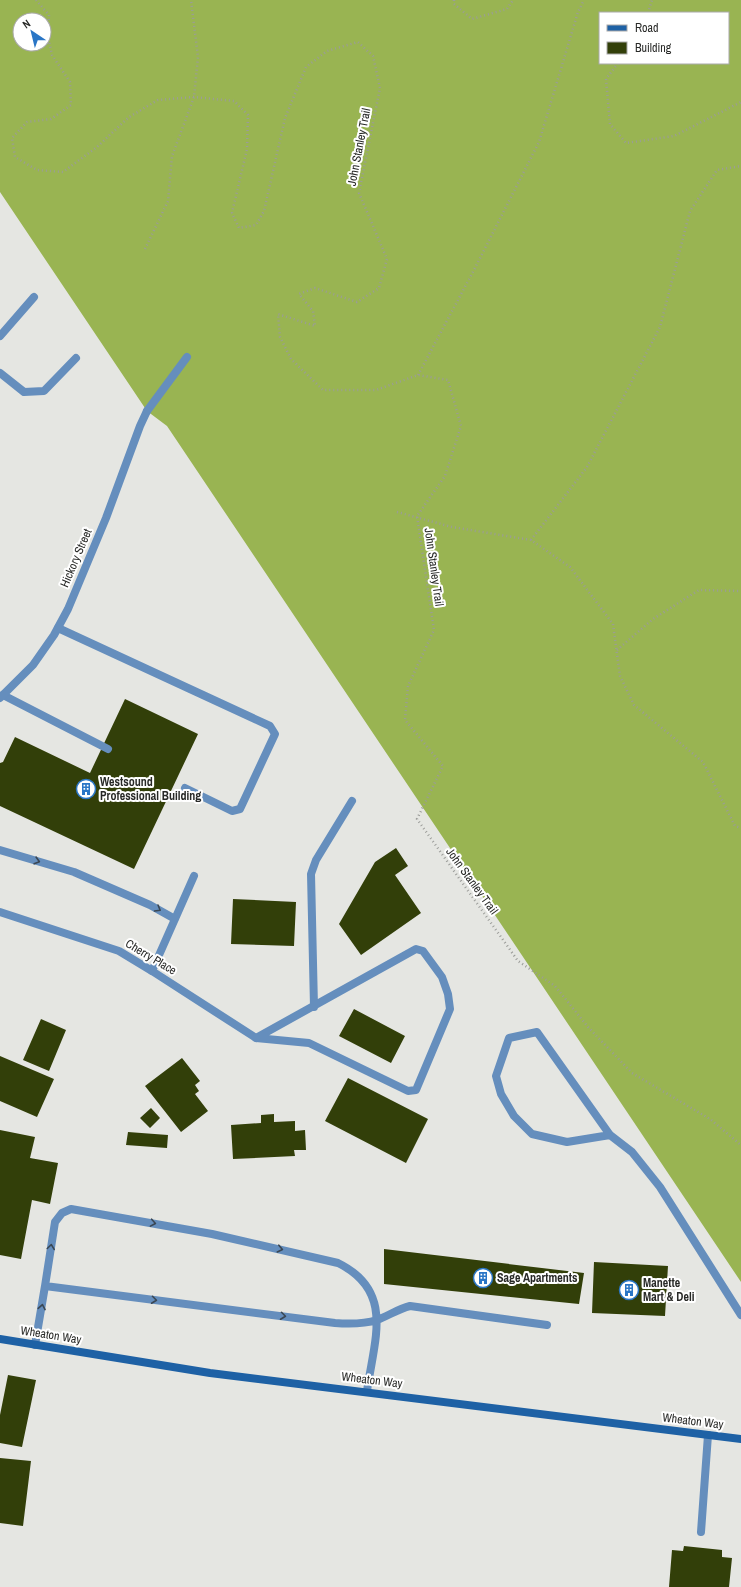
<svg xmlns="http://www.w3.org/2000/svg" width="741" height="1587" viewBox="0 0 741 1587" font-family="'Archivo Narrow',sans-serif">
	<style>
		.forest { fill: #99b452; fill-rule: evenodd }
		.building { fill: #323f09 }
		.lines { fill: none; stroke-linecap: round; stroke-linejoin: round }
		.path { stroke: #9b9c99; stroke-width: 2.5; stroke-dasharray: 1 3; stroke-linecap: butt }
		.service { stroke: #658ebd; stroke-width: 8 }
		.minor { stroke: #658ebd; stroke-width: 8 }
		.secondary { stroke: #1e61a5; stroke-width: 8 }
		.oneway { stroke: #3a4754 }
		.labels { text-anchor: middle; stroke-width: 4; stroke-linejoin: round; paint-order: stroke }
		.street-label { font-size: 12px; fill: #282927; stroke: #fff }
		.poi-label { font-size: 12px; font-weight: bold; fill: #282927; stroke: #fff; text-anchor: start }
	</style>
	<rect width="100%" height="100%" fill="#e5e6e2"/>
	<!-- forest -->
	<path class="forest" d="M 0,0 L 741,0 L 741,1282 L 167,426 L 147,411 L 0,192 ZM 600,13 L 728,13 L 728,63 L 600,63 ZM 20,20 L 44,20 L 44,44 L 20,44 Z"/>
	<!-- building -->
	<path class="building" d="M 125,699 L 198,734 L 134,869 L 0,806 L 0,763 L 3,762 L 15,737 L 90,773 Z
		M 396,848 L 408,866 L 395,875 L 421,913 L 361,955 L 339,924 L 375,862 Z
		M 233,899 L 296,902 L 294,946 L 231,944 Z
		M 354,1009 L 405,1036 L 391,1063 L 339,1036 Z
		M 41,1019 L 66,1030 L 49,1071 L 23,1060 Z
		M 0,1056 L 54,1079 L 37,1117 L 0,1101 Z
		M 182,1058 L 200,1081 L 195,1085 L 199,1091 L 195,1094 L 208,1111 L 181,1132 L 145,1086 Z
		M 348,1078 L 428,1119 L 406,1163 L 325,1121 Z
		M 151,1108 L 160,1118 L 150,1128 L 140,1118 Z
		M 274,1114 L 274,1122 L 295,1121 L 295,1131 L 305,1130 L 306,1150 L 294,1150 L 295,1156 L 233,1159 L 231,1125 L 261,1123 L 261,1115 Z
		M 0,1130 L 35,1137 L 30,1158 L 58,1163 L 50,1204 L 32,1200 L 21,1259 L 0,1255 Z
		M 128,1132 L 168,1135 L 167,1148 L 126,1145 Z
		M 384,1249 L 584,1273 L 579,1304 L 384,1284 Z
		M 594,1262 L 668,1266 L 665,1316 L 592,1313 Z
		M 8,1375 L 36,1380 L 22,1447 L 0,1443 L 0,1415 Z
		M 0,1458 L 31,1461 L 23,1526 L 0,1523 Z
		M 684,1546 L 722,1550 L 722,1557 L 732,1558 L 729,1587 L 669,1587 L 672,1550 L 683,1551 Z"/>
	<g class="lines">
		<!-- path -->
		<path class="path" d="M 36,0 L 49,15 L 48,37 L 52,55 L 70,82 L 71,105 L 51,119 L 27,122 L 12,138 L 15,157 L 37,170 L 63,172 L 97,147 L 129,117 L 158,100 L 194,97 L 234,101 L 248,115 L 247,149 L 232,213 L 239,228 L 256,225 L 264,211 L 285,118 L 306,67 L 327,51 L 358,42 L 373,56 L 380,88 L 359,193 L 387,259 L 379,288 L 357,302 L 315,288 L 299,294 L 313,311 L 315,326 L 278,314 L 280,337 L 291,359 L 323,390 L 376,390 L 418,375 L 448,380 L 461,426 L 445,476 L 417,516 L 434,630 L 408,686 L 405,720 L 443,766 L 417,819 L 518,961 L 555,986 L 588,1027 L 632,1073 L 710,1119 L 741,1145
			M 454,0 L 454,4 L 472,19 L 507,9 L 513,0
			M 648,13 L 652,0
			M 618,63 L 606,79 L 610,124 L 626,143 L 674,136 L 741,102
			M 145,249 L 168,201 L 172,156 L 194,97 L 198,57 L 191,0
			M 418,375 L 475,268 L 539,142 L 578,12 L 584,0
			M 397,512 L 452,527 L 531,540 L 570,567 L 613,624 L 620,676 L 634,705 L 703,762 L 735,826 L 741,828
			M 531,540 L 587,467 L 660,327 L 690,211 L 717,170 L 741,166
			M 617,650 L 653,619 L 699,590 L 741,591"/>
		<!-- service -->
		<path class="service" d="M 0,336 L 34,297
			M 0,373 L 24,392 L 44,391 L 76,358
			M 147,411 L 187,357
			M 58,628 L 270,726 L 275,734 L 240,809 L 232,811 L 185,788
			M 3,695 L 108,749
			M 0,850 L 74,872 L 150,905 L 175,919
			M 416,949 L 423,951 L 442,977 L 448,994 L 450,1009 L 416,1090 L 408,1091 L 309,1043 L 256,1038 Z
			M 152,971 L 194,876
			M 314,1007 L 311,874 L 316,860 L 352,801
			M 610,1135 L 567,1142 L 532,1134 L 514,1116 L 501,1094 L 496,1076 L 509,1038 L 537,1032 L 610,1135 L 632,1152 L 660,1187 L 741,1315
			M 45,1286 L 55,1222 L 62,1213 L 71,1209 L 212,1234 L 338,1263 C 395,1291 374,1340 367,1391
			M 35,1345 L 45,1286 L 335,1323 C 348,1324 364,1324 377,1320 C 388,1316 398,1309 410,1306 L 547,1325
			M 701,1532 L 708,1435"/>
		<!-- minor -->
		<path class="minor" d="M 0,698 L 33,665 L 54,635 L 68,609 L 106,518 L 140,426 L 147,411
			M 0,912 L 119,951 L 152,971 L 256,1038"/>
		<!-- secondary -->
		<path class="secondary" d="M 0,1339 L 210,1373 L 741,1439"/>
	</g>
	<!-- one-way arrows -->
	<defs><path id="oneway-chevron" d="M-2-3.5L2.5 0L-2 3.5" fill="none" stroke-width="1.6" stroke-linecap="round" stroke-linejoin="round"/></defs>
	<g class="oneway">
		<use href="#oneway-chevron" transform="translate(37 861) rotate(16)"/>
		<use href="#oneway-chevron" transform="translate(158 909) rotate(30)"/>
		<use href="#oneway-chevron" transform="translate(153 1223) rotate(10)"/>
		<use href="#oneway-chevron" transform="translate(51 1247) rotate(-82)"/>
		<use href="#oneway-chevron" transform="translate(280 1249) rotate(13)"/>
		<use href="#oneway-chevron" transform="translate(154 1300) rotate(7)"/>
		<use href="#oneway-chevron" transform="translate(42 1307) rotate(-80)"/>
		<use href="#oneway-chevron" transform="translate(283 1316) rotate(7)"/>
	</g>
	<!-- icons -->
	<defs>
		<g id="building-ring" transform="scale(1)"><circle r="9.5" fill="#fff" stroke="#2a76c6" stroke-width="1.5"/><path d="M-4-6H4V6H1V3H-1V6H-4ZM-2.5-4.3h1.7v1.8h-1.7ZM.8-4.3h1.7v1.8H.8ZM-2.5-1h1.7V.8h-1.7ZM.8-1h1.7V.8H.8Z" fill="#2a76c6"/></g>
	</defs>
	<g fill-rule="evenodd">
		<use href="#building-ring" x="86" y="789"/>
		<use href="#building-ring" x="483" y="1278"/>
		<use href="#building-ring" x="629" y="1290"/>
	</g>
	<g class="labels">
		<!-- street labels -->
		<g class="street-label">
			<text transform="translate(359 147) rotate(-79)" y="4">John Stanley Trail</text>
			<text transform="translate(76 558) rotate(-67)" y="4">Hickory Street</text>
			<text transform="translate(434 567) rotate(82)" y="4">John Stanley Trail</text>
			<text transform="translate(472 881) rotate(54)" y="4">John Stanley Trail</text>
			<text transform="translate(151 957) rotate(31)" y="4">Cherry Place</text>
			<text transform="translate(51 1335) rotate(9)" y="4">Wheaton Way</text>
			<text transform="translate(372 1380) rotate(7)" y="4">Wheaton Way</text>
			<text transform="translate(693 1421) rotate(7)" y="4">Wheaton Way</text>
		</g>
		<!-- poi labels -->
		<g class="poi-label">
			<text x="100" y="786">Westsound<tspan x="100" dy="14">Professional Building</tspan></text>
			<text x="497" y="1282">Sage Apartments</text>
			<text x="643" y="1287">Manette<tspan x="643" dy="14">Mart &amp; Deli</tspan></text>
		</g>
	</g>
	<!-- legend -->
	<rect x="599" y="12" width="130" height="52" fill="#ffffff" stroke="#a9a9a9"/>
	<rect x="607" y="25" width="20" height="6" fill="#1e61a5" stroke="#a9a9a9"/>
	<text x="635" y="32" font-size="12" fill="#282927">Road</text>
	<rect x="607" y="42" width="20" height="12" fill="#323f09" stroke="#a9a9a9"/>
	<text x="635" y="52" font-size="12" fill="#282927">Building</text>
	<!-- north arrow -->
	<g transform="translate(32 32) rotate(325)"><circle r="19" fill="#ffffff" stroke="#a9a9a9"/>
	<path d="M0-3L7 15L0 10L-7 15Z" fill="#2a76c6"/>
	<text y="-6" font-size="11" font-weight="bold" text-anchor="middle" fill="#282927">N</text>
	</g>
</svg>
